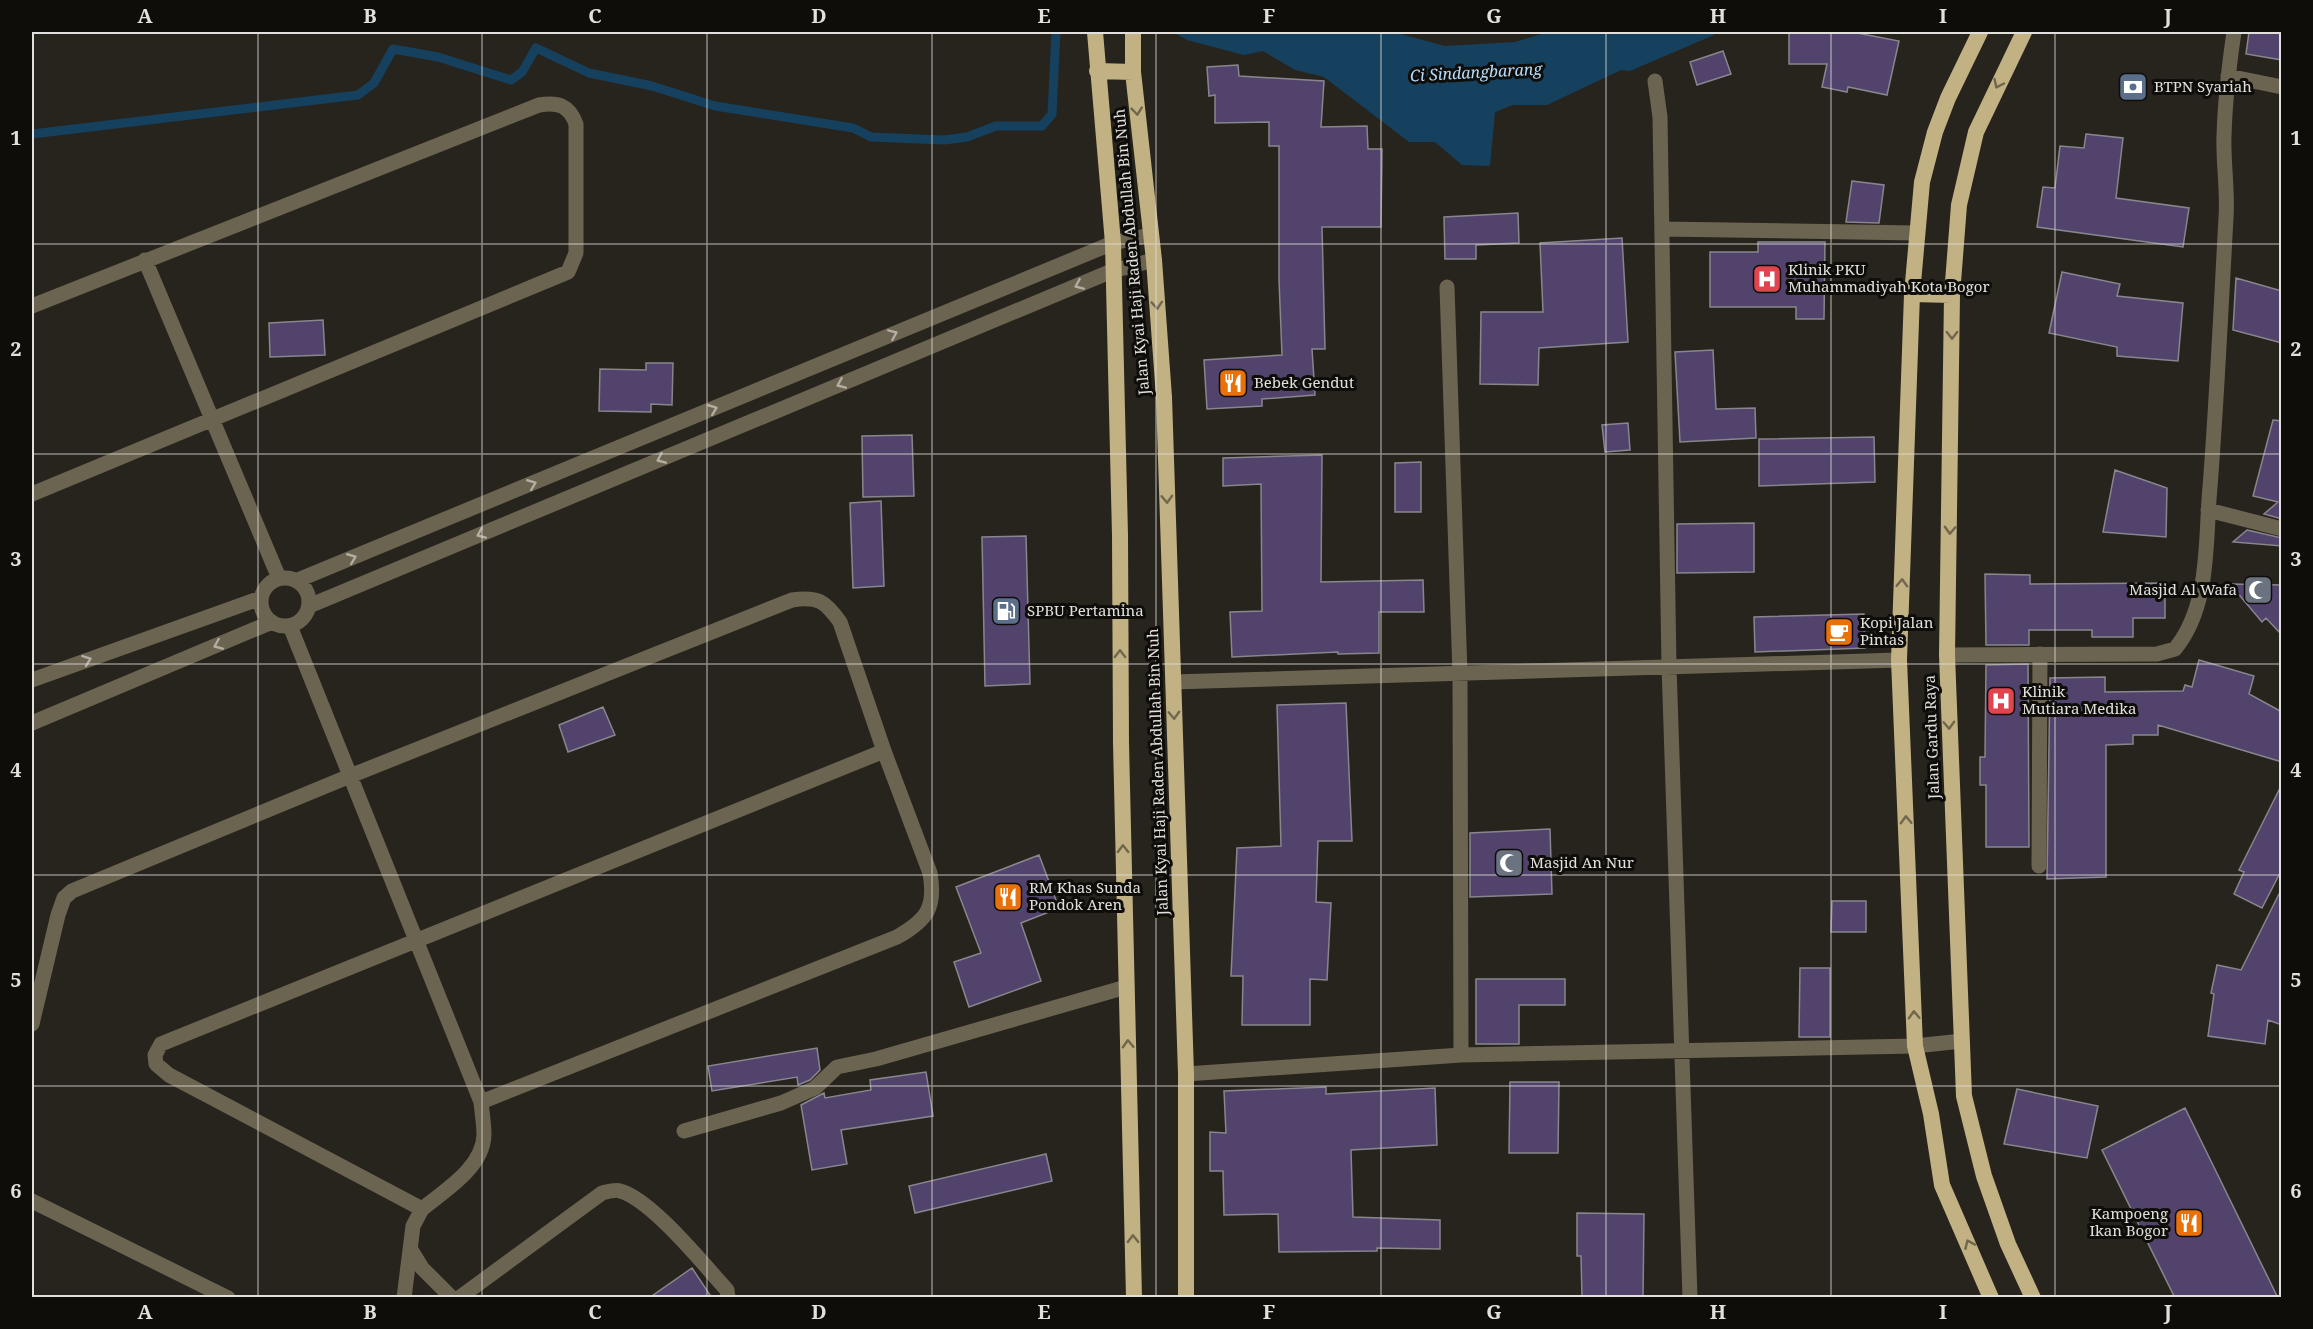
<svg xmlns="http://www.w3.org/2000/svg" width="2313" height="1329" viewBox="0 0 2313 1329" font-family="'Noto Serif',serif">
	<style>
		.water { fill: #15415e }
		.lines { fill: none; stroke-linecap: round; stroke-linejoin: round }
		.stream { stroke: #15415e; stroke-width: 9 }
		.building { fill: #52436d; stroke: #88868d; stroke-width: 1.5 }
		.minor { stroke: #6b6450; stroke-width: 15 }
		.trunk { stroke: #c1b183; stroke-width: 16 }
		.oneway { stroke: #70674d }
		.oneway2 { stroke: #b2aea4 }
		.grid { fill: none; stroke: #e2e0dc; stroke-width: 1.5; stroke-opacity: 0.55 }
		.labels { text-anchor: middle; stroke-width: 6; stroke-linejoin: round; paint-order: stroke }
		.poi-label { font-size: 15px; fill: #e2e0dc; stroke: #0e0d0a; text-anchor: start }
		.street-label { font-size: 15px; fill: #e2e0dc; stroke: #0e0d0a }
		.water-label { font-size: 16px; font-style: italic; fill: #b6ddfc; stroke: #0e0d0a }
		.neatline { fill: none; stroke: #e2e0dc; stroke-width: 2 }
		.grid-label { font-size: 20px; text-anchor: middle; font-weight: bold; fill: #e2e0dc }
	</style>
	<rect width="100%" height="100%" fill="#27241e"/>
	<!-- water -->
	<path class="water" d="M 1173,32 L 1393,32 L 1445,46 L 1515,42 L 1548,32 L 1713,32 L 1714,35 L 1630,71 L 1621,70 L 1547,105 L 1513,105 L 1495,112 L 1490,166 L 1462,165 L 1435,142 L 1409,142 L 1324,77 L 1295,70 L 1263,51 L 1244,55 L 1187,40 Z"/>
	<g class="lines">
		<!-- stream -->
		<path class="stream" d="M 32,134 L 358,95 L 374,83 L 393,49 L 438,57 L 511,80 L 522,72 L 536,48 L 589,73 L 652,86 L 715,106 L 853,128 L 871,137 L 944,140 L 967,137 L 996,126 L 1042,126 L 1052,114 L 1056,32"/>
	</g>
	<!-- building -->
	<path class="building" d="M 1789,32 L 1852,32 L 1899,41 L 1887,95 L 1848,87 L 1847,92 L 1822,87 L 1827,64 L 1789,64 Z
		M 2249,32 L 2282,32 L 2282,60 L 2246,54 Z
		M 1723,51 L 1731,74 L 1697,85 L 1690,62 Z
		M 1238,65 L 1239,76 L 1324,81 L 1321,127 L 1367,126 L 1368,149 L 1382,149 L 1381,227 L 1322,227 L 1325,349 L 1312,349 L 1315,395 L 1262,399 L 1262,406 L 1207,409 L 1204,360 L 1282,355 L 1279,280 L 1279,146 L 1269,146 L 1269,122 L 1215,123 L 1215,95 L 1209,96 L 1207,67 Z
		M 2086,134 L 2123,138 L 2116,198 L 2189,208 L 2183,247 L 2037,227 L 2043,187 L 2055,188 L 2060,146 L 2084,148 Z
		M 1852,181 L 1884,185 L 1879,223 L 1846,222 Z
		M 1518,213 L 1519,243 L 1476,245 L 1476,259 L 1445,259 L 1444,217 Z
		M 1622,238 L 1628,342 L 1539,348 L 1538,385 L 1480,384 L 1481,312 L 1543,312 L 1540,243 Z
		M 1758,242 L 1825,242 L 1824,319 L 1796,319 L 1796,307 L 1710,307 L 1710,252 L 1758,252 Z
		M 2062,272 L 2120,284 L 2117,296 L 2183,303 L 2178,361 L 2117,356 L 2117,347 L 2049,333 Z
		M 2236,278 L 2282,291 L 2282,343 L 2233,330 Z
		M 323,320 L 325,355 L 270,357 L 269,323 Z
		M 1713,350 L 1716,409 L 1755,408 L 1756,438 L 1680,442 L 1675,352 Z
		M 646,363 L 673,363 L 672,405 L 651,404 L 651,412 L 599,411 L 600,369 L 646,370 Z
		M 2273,420 L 2282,421 L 2282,519 L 2264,514 L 2278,502 L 2253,496 Z
		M 1628,423 L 1630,450 L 1605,452 L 1602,425 Z
		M 912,435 L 914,496 L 863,497 L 862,436 Z
		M 1874,437 L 1875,482 L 1759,486 L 1759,439 Z
		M 1322,455 L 1321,582 L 1423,580 L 1424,612 L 1379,612 L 1379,653 L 1338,654 L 1338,652 L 1232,657 L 1230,612 L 1262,611 L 1261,484 L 1223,486 L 1223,458 Z
		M 1421,462 L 1421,512 L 1395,512 L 1395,463 Z
		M 2115,470 L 2167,488 L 2166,537 L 2103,532 Z
		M 881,501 L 884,586 L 853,588 L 850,503 Z
		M 1754,523 L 1754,572 L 1677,573 L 1677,524 Z
		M 2247,530 L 2282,538 L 2282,546 L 2233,542 Z
		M 1026,536 L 1030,684 L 985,686 L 982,537 Z
		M 1985,574 L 2030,575 L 2030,584 L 2165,583 L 2165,618 L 2133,618 L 2133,637 L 2092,637 L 2092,630 L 2029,630 L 2029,645 L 1986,645 Z
		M 2230,584 L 2282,585 L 2282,635 L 2266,618 L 2262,622 Z
		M 1864,614 L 1865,648 L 1755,652 L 1754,617 Z
		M 2199,660 L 2254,676 L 2249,694 L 2282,712 L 2282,762 L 2158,725 L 2158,735 L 2133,735 L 2133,744 L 2106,745 L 2106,877 L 2047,879 L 2050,678 L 2105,677 L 2105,692 L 2183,691 L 2185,685 L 2192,687 Z
		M 2028,664 L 2029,847 L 1986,847 L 1986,785 L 1980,785 L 1980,757 L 1985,757 L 1986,665 Z
		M 1346,703 L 1352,841 L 1318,841 L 1316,902 L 1331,903 L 1327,980 L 1310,979 L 1310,1025 L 1242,1025 L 1243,976 L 1231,976 L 1237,848 L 1281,846 L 1277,705 Z
		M 603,707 L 615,735 L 568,752 L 559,725 Z
		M 2282,784 L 2282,869 L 2262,908 L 2234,894 L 2244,872 L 2239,870 Z
		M 1550,829 L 1552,894 L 1470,897 L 1470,833 Z
		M 1039,855 L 1059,908 L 1021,923 L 1041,981 L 969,1007 L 954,962 L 981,953 L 956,887 Z
		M 2282,888 L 2282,1025 L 2268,1020 L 2265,1044 L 2208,1036 L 2214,994 L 2211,993 L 2217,965 L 2241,970 Z
		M 1832,901 L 1866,901 L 1866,932 L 1831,932 Z
		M 1800,968 L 1830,968 L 1830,1037 L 1799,1037 Z
		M 1476,979 L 1565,979 L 1565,1005 L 1519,1005 L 1519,1044 L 1476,1044 Z
		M 817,1048 L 820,1070 L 810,1080 L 798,1085 L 797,1077 L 712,1091 L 708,1066 Z
		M 926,1072 L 933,1116 L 841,1130 L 847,1164 L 812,1170 L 801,1105 L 824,1093 L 825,1098 L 871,1090 L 870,1080 Z
		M 1510,1082 L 1559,1082 L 1558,1153 L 1509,1153 Z
		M 1326,1087 L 1326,1094 L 1435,1088 L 1437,1145 L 1351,1150 L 1353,1217 L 1440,1220 L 1440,1249 L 1377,1248 L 1377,1251 L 1279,1252 L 1278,1214 L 1224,1215 L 1223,1171 L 1210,1171 L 1210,1132 L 1226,1133 L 1224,1091 Z
		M 2017,1089 L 2098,1106 L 2087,1158 L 2004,1144 Z
		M 2185,1108 L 2278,1298 L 2175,1298 L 2102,1150 Z
		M 1046,1154 L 1052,1181 L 915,1213 L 909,1186 Z
		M 1577,1213 L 1644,1214 L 1643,1298 L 1582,1298 L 1581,1256 L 1577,1256 Z
		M 692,1268 L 712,1298 L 649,1298 Z"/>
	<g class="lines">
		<!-- minor -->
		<path class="minor" d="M 2228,76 L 2282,87
			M 1655,81 L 1660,117 L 1669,666 L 1690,1298
			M 1662,229 L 1917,233
			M 145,260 L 279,578
			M 1447,287 L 1460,674 L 1461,1055
			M 32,306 L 539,105 C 558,102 569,105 576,124 L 576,253 L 568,272 L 32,494
			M 2208,510 L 2282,529
			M261 602a24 24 0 1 1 48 0a24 24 0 1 1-48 0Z
			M 298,580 L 1113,243 L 1150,235
			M 309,606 L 1112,271 L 1154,260
			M 290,626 L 481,1102
			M 1947,655 L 2157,654 L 2175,649 C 2211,605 2205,539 2210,487 C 2217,397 2221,307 2226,218 C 2228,190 2223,163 2224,136 C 2225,101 2229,66 2234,32
			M 32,680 L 261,598
			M 1173,682 L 1899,660
			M 32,723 L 272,622
			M 2039,866 L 2040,654
			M 32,1024 L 58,915 L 64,898 L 72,891 L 350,776 L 792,600 C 818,596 825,601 840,622 L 884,751 L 161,1044 L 155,1055 L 156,1064 L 169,1075 L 422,1209 L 413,1226 L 404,1298
			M 1186,1074 L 1461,1055 L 1915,1046 L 1962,1041
			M 684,1131 L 781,1103 L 815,1088 L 837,1067 L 876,1059 L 1126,987
			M 32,1201 L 228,1298
			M 422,1209 C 444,1191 483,1168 484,1135 C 484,1124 482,1113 481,1102 L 897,937 C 927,920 936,908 930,873 L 884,751
			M 411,1250 L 422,1268 L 452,1298
			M 459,1298 L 602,1193 C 607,1192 615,1189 620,1191 C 651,1199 704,1265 727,1290 L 728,1298"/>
		<!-- trunk -->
		<path class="trunk" d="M 1095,32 L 1113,243 L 1120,535 L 1121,743 L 1134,1298
			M 1133,32 L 1133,72 L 1154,260 L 1164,397 L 1186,1074 L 1186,1298
			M 1980,32 L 1948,98 L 1935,132 L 1922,182 L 1912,294 L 1899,660 L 1915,1046 L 1931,1114 L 1942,1185 L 1991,1298
			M 2024,32 L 1976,132 L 1959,205 L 1952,295 L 1947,655 L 1964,1096 L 1984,1176 L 2008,1244 L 2033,1298
			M 1097,71 L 1133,72
			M 1912,294 L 1952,295"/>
	</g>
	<!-- one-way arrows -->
	<defs><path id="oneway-chevron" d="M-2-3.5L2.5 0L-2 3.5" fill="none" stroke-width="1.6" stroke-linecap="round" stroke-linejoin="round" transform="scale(1.5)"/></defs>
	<g class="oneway">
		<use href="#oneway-chevron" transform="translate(1998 84) rotate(115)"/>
		<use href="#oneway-chevron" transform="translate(1137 111) rotate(84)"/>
		<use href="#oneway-chevron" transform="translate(1157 305) rotate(86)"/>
		<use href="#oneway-chevron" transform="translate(1952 335) rotate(90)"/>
		<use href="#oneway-chevron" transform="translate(1167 499) rotate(88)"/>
		<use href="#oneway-chevron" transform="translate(1950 530) rotate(92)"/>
		<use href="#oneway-chevron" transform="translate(1902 583) rotate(-88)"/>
		<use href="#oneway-chevron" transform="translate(1120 654) rotate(-90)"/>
		<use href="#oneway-chevron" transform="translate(1174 715) rotate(88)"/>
		<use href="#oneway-chevron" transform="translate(1949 725) rotate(88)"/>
		<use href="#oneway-chevron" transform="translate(1906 820) rotate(-92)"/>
		<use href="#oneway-chevron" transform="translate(1123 849) rotate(-91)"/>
		<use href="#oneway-chevron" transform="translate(1914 1015) rotate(-92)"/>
		<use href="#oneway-chevron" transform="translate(1128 1044) rotate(-92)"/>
		<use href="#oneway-chevron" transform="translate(1133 1239) rotate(-91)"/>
		<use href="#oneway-chevron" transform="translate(1969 1244) rotate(-114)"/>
	</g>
	<g class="oneway2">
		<use href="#oneway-chevron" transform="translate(1079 285) rotate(157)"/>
		<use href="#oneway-chevron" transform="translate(893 334) rotate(-23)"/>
		<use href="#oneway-chevron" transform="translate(841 384) rotate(157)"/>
		<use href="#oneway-chevron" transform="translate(713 409) rotate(-22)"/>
		<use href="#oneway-chevron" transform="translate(661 459) rotate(157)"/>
		<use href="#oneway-chevron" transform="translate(532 484) rotate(-22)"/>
		<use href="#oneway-chevron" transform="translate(481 534) rotate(157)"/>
		<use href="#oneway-chevron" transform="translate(352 558) rotate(-22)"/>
		<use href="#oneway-chevron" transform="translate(218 645) rotate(157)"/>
		<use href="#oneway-chevron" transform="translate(87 660) rotate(-20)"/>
	</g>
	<!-- grid -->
	<path class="grid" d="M 258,32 L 258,1298M 482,32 L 482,1298M 707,32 L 707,1298M 932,32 L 932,1298M 1156,32 L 1156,1298M 1381,32 L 1381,1298M 1606,32 L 1606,1298M 1831,32 L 1831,1298M 2055,32 L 2055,1298M 32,244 L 2282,244M 32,454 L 2282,454M 32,664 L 2282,664M 32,875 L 2282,875M 32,1086 L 2282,1086"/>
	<!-- icons -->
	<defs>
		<g id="bank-square" transform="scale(1.5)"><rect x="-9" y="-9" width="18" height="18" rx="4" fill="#5c6f8a" stroke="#0e0d0a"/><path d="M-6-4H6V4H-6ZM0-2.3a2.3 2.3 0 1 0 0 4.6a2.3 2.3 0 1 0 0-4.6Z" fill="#fff"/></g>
		<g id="hospital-square" transform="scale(1.5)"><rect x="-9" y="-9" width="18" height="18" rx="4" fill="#e0444e" stroke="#0e0d0a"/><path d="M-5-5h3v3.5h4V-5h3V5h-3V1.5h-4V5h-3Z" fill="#fff"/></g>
		<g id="restaurant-square" transform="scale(1.5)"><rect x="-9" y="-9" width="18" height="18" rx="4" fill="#e8710a" stroke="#0e0d0a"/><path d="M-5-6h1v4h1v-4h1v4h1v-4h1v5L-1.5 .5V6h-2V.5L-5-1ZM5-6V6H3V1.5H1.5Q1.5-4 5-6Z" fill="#fff"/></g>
		<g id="mosque-square" transform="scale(1.5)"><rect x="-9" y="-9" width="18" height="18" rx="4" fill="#6b7280" stroke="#0e0d0a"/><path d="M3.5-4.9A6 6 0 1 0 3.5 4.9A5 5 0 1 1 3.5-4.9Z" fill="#fff"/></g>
		<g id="fuel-square" transform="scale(1.5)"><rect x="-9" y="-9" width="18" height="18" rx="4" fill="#5c6f8a" stroke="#0e0d0a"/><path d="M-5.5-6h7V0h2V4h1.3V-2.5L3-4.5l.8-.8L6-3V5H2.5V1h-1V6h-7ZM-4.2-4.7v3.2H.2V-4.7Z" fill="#fff"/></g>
		<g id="cafe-square" transform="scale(1.5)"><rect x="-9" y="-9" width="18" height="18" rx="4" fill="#e8710a" stroke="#0e0d0a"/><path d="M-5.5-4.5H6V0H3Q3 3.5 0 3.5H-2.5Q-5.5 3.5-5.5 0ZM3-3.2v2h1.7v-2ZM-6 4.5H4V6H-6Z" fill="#fff"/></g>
	</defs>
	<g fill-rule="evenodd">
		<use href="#bank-square" x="2133" y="87"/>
		<use href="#hospital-square" x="1767" y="279"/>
		<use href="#restaurant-square" x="1233" y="383"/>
		<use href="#mosque-square" x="2258" y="590"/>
		<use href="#fuel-square" x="1006" y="611"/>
		<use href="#cafe-square" x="1839" y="632"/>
		<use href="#hospital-square" x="2001" y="701"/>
		<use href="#mosque-square" x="1509" y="863"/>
		<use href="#restaurant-square" x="1008" y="897"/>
		<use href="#restaurant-square" x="2189" y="1223"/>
	</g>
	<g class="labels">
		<!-- poi labels -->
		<g class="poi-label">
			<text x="2154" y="92">BTPN Syariah</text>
			<text x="1788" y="275">Klinik PKU<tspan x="1788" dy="17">Muhammadiyah Kota Bogor</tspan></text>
			<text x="1254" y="388">Bebek Gendut</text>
			<text x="2237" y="595" text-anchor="end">Masjid Al Wafa</text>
			<text x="1027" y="616">SPBU Pertamina</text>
			<text x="1860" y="628">Kopi Jalan<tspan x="1860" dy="17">Pintas</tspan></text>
			<text x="2022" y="697">Klinik<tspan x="2022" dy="17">Mutiara Medika</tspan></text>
			<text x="1530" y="868">Masjid An Nur</text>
			<text x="1029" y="893">RM Khas Sunda<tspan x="1029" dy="17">Pondok Aren</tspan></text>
			<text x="2168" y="1219" text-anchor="end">Kampoeng<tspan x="2168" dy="17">Ikan Bogor</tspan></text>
		</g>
		<!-- street labels -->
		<g class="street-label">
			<text transform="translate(1132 252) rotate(-95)" y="5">Jalan Kyai Haji Raden Abdullah Bin Nuh</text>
			<text transform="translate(1932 737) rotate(-92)" y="5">Jalan Gardu Raya</text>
			<text transform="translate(1158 772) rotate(-92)" y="5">Jalan Kyai Haji Raden Abdullah Bin Nuh</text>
		</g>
		<!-- water labels -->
		<g class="water-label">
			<text transform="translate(1476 72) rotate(-3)" y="6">Ci Sindangbarang</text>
		</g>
	</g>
	<!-- border -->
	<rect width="2313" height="1329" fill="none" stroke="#0e0d0a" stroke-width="66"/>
	<rect x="33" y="33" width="2247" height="1263" class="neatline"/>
	<g class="grid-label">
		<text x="145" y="23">A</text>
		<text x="370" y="23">B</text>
		<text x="595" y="23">C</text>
		<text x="819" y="23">D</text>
		<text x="1044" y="23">E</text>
		<text x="1269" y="23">F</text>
		<text x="1494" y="23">G</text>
		<text x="1718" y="23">H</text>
		<text x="1943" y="23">I</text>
		<text x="2168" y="23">J</text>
		<text x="16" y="145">1</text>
		<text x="2296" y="145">1</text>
		<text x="16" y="356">2</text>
		<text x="2296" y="356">2</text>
		<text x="16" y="566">3</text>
		<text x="2296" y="566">3</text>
		<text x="16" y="777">4</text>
		<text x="2296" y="777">4</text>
		<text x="16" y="987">5</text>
		<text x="2296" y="987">5</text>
		<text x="16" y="1198">6</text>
		<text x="2296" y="1198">6</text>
		<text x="145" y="1319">A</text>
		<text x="370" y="1319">B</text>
		<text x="595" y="1319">C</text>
		<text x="819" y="1319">D</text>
		<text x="1044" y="1319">E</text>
		<text x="1269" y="1319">F</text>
		<text x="1494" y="1319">G</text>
		<text x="1718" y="1319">H</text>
		<text x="1943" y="1319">I</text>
		<text x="2168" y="1319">J</text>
	</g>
</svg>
